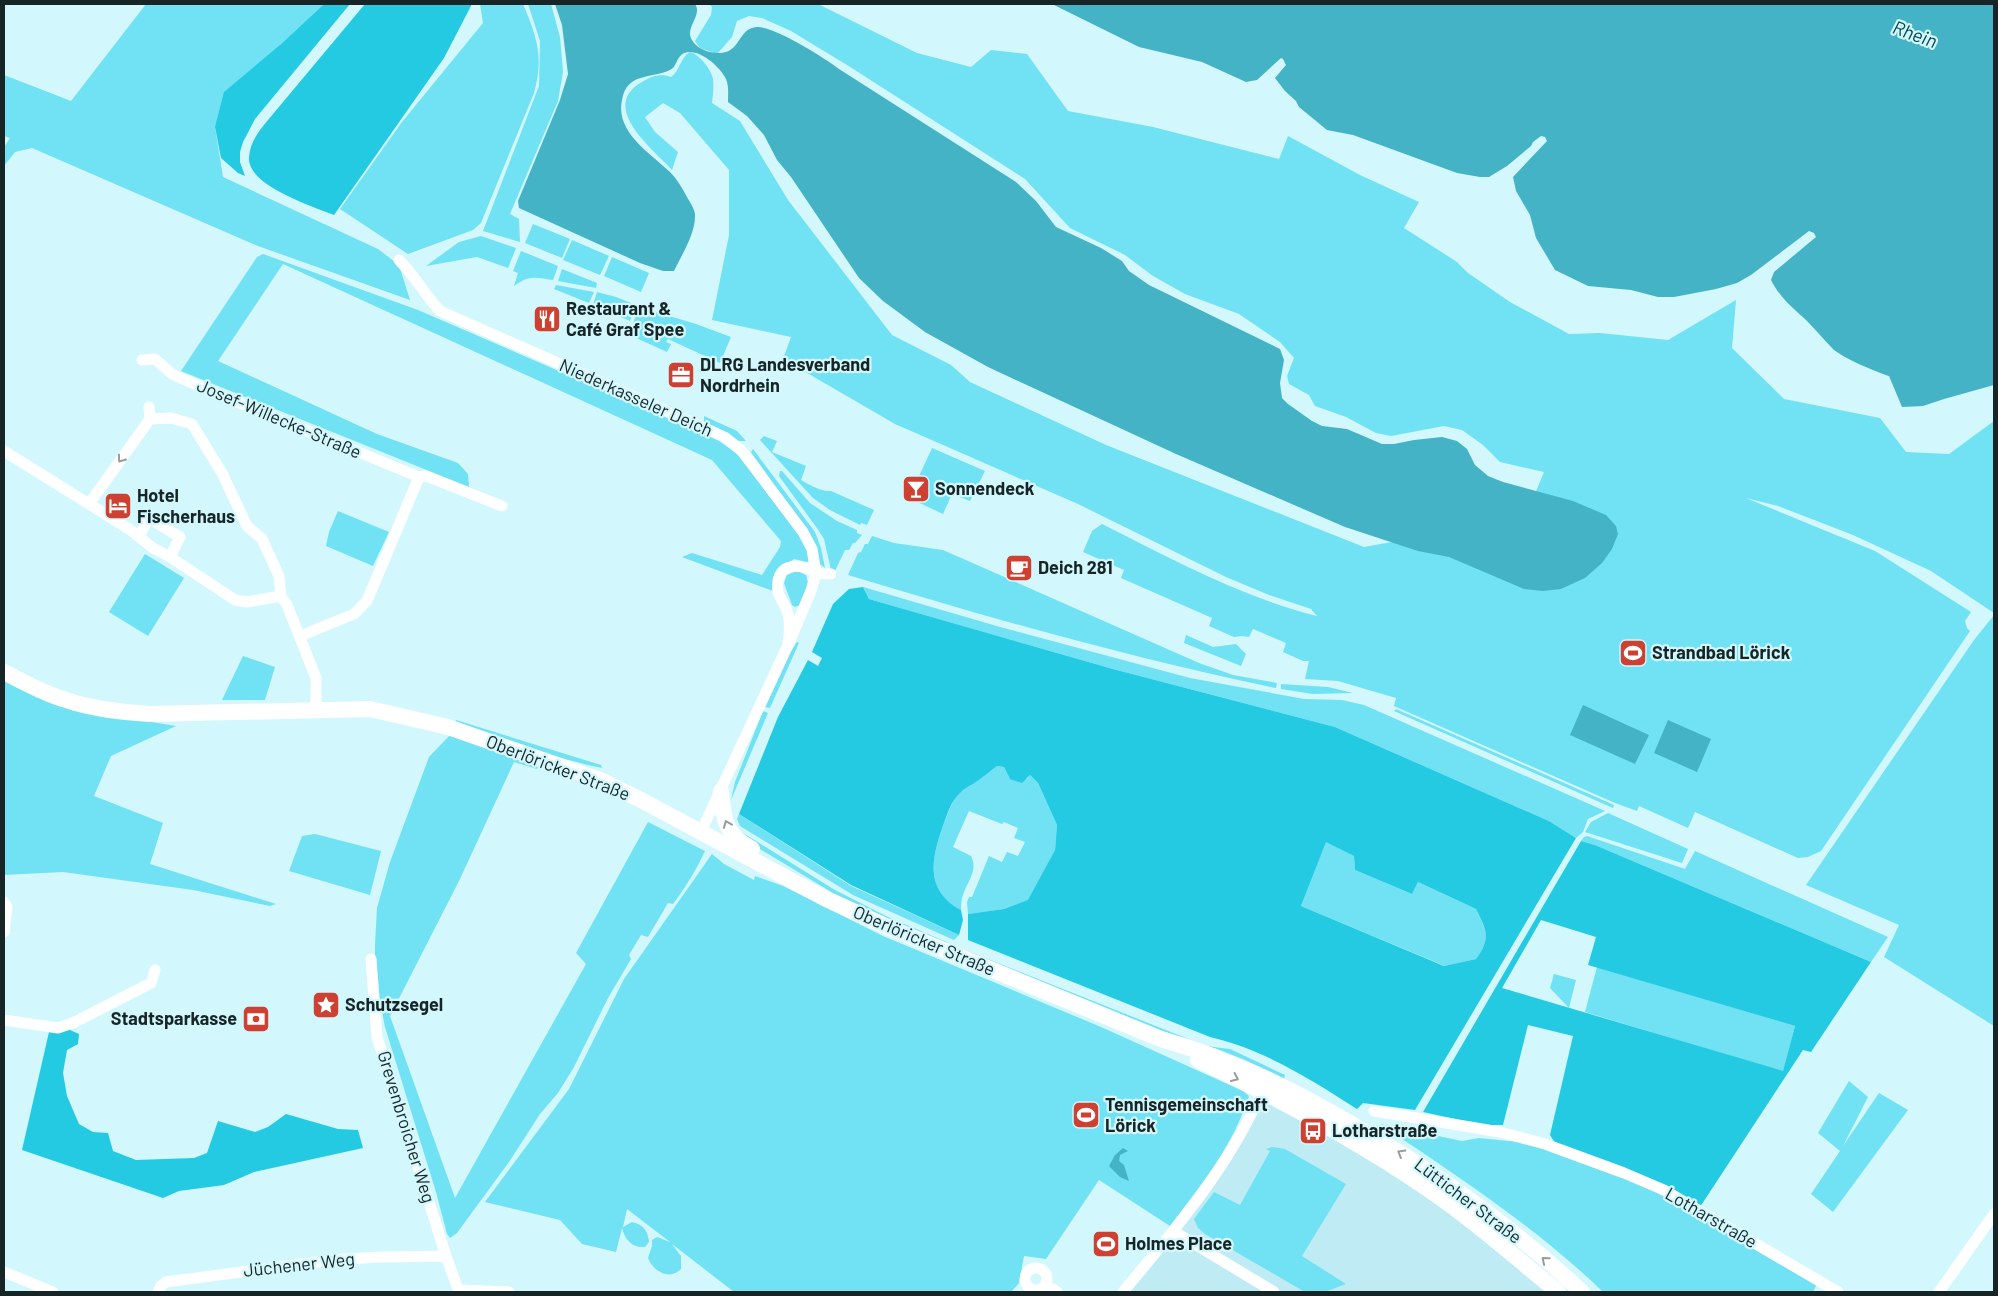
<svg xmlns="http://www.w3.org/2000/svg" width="1998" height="1296" viewBox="0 0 1998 1296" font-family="Barlow,sans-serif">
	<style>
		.built { fill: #bfecf4 }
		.green { fill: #71e1f4 }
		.forest { fill: #24cae1; fill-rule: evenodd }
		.water { fill: #44b3c5 }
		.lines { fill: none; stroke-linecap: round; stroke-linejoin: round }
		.minor { stroke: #fff; stroke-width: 11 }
		.secondary { stroke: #fff; stroke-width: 16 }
		.oneway { stroke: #979d9e }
		.labels { text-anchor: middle; stroke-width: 4.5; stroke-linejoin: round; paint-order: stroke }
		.poi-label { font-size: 18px; font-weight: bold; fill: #172527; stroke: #d2f7fd; text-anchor: start }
		.street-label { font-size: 18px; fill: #172527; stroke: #d2f7fd }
		.water-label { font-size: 19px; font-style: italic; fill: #014851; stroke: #d2f7fd }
	</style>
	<rect width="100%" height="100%" fill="#d2f7fd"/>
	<!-- built -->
	<path class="built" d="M 1273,1100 L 1444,1204 L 1552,1292 L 1126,1292 L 1257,1106 Z"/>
	<!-- green -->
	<path class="green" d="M 146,4 L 324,4 L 280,45 L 215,127 L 223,177 L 378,249 L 399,265 L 410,300 L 258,246 L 32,148 L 15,152 L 4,166 L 4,147 L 10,138 L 4,136 L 4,75 L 71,101 Z
		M 480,4 L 523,4 C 537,37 544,57 534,93 L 481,223 L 473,230 L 408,254 L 340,209 L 402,122 L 483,23 Z
		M 528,4 L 551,4 L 560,37 L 563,72 L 558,101 L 510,214 L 519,219 L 520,242 L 483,231 L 539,86 L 540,41 Z
		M 709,4 L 818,4 L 917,53 L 971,67 L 991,50 L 1027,54 L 1068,111 L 1153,127 L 1279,159 L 1288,136 L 1360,175 L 1419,202 L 1404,228 L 1457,262 L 1468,273 L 1510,302 L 1569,334 L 1600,333 L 1668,340 L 1736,300 L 1732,348 L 1784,399 L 1880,418 L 1906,452 L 1949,454 L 1994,421 L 1994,613 L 1931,571 L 1853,535 L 1778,506 L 1746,498 L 1875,551 L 1971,612 L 1965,621 L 1967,628 L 1970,631 L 1821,851 L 1808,857 L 1798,858 L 1695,812 L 1688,828 L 1639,806 L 1637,811 L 1615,803 L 1394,706 L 1396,698 L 1338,681 L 1305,679 L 1309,661 L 1303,661 L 1283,652 L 1286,643 L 1253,629 L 1249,637 L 1242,636 L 1234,637 L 1209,626 L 1212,618 L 1121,578 L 1124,570 L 1083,552 L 1092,531 L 1102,524 C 1172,559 1241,597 1317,616 L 1311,609 L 1269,595 L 1226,577 L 1078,504 L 895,424 L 783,359 L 791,337 L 712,320 L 729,235 L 729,170 L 680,113 L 663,103 L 645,117 L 655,132 L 678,152 L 672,170 C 653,149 598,107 642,82 C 652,76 660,73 671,77 C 680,71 680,58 690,52 C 699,54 711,69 713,79 C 714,86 713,95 712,103 L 740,121 L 788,200 L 892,335 L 951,365 L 970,382 L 1106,445 L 1364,547 L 1525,518 L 1544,472 L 1500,462 L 1483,445 L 1462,430 L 1444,426 L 1391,436 L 1376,433 L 1346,417 L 1315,406 L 1309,395 L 1289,384 L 1287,376 L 1294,358 L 1280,342 L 1239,314 L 1185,294 L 1153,276 L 1125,255 L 1070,228 L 1025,179 L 847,65 L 791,31 L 762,18 L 749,16 L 737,21 L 732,37 L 717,54 L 700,48 L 695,41 L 711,15 L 712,7 Z
		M 533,224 L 570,239 L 562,258 L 525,243 Z
		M 481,236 L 516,248 L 508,268 L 477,257 L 426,266 L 459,242 Z
		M 572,240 L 609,256 L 600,275 L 563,260 Z
		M 521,251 L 558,266 L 553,280 C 536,277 528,275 514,286 L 518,273 L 513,271 Z
		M 263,254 L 418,310 L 718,440 L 737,454 L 804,541 L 811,560 L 807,562 L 794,559 L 778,569 L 773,580 L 773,591 L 682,557 L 692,553 L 762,575 L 780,547 L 781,541 L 712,460 L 283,264 L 218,361 L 377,434 L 458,463 L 468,474 L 469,487 L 181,371 L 257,257 Z
		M 612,257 L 649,273 L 641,292 L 604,276 Z
		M 562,269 L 597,283 L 596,288 L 558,281 Z
		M 556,285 L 594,292 L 589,303 L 554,289 Z
		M 597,292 L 616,297 L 636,305 L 630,321 L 593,305 Z
		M 639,307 L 696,324 L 731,337 L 720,363 L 668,339 L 666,342 L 671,344 L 667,352 L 634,337 L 637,329 L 632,326 Z
		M 704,416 L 737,431 L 746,441 L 739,441 L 704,423 Z
		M 764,436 L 777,441 L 772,452 L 806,466 L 801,480 C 810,485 821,492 831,491 L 874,510 L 867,525 L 861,523 L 860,525 L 830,510 L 813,498 L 760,440 Z
		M 932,448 L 985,471 L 970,501 L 952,494 L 943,514 L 909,498 Z
		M 753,449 L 815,532 L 821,548 L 825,568 L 820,564 L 810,535 L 751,452 Z
		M 780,471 L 782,471 L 810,503 L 837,521 L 857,530 L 857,533 L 862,535 L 855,543 L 853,543 L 849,550 L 845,550 L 835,571 L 831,570 L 824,539 L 819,531 L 779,476 Z
		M 338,511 L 389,532 L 373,566 L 326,546 L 329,532 Z
		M 872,536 L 894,543 L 943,550 L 1199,663 L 1233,675 L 1277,683 L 1276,688 C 1131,658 990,618 848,575 L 858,553 L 861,552 L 865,544 L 868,544 Z
		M 145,554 L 184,578 L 148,636 L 109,612 Z
		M 797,571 L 806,575 L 808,583 L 800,605 L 795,607 L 792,605 L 784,583 L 787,575 Z
		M 863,587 L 1000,627 L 1190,678 L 1304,699 L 1342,700 L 1364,705 L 1605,811 L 1588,819 L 1583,832 L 1576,838 L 1549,821 L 1335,727 L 1113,669 L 869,599 Z
		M 1994,615 L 1994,1026 L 1884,957 L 1899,925 L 1806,885 L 1974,640 Z
		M 1186,635 L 1213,647 L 1236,644 L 1246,654 L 1241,666 L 1184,643 Z
		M 797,642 L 799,643 L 770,708 L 765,707 L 790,653 Z
		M 243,656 L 275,667 L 265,700 L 222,700 Z
		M 4,679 L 133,719 L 176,726 L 111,756 L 94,796 L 163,823 L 150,864 L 276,904 L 270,906 L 193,890 L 63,872 L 4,875 Z
		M 1281,684 L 1328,687 L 1353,693 L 1313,694 L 1281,689 Z
		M 1396,709 L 1614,805 L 1613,808 L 1394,711 Z
		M 763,711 L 768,713 L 731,800 L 735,782 Z
		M 456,720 L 601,765 L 602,768 C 552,758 503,738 455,722 Z
		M 451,734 L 539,764 L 537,769 L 514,762 L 459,881 L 390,1016 L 455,1198 L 586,964 L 576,953 L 648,822 L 705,851 C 696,870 686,887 673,904 L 668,903 L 648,937 L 641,935 L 629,955 L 631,959 L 608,998 L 574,1067 L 558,1093 L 540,1114 L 509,1162 L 457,1233 L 450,1238 L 447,1234 L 436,1192 L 385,1027 L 375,976 L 375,945 L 377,908 L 390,862 L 429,757 Z
		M 997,766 L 1004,767 L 1010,779 L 1027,779 L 1030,775 L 1038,783 L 1057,825 L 1055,850 L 1029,900 L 1004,909 L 968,914 L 967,902 L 969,897 L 972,897 L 989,856 L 1002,862 L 1007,852 L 1018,856 L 1025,842 L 1014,838 L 1018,828 L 1004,822 L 1002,824 L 969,811 L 953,847 L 971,856 C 979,871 966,883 962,898 C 961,902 961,907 961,910 C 923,889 932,857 944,823 C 949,813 951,801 960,792 C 963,789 968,787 973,784 C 981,779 989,772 997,766 Z
		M 1608,813 L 1688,849 L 1682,863 L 1585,832 L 1591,822 Z
		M 739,814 L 851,886 L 959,935 L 954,940 L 853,895 L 740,826 L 737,819 Z
		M 732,826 L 835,890 L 888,917 L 949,943 L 944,944 L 833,893 L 745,840 Z
		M 315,834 L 381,851 L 370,895 L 289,871 L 302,836 Z
		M 1587,836 L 1685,869 L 1695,851 L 1888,937 L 1871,962 L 1595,845 L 1581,841 L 1584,837 Z
		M 1326,841 L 1354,856 L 1355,870 L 1412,894 L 1418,882 L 1476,909 C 1487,932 1491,938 1476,959 L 1445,966 L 1301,906 Z
		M 712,854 L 724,864 L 754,880 L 755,876 L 783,886 L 883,936 L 1101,1027 L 1243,1091 L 1249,1096 C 1233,1146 1201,1185 1170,1226 L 1099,1180 L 1046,1259 L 1024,1256 L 1019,1283 L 1011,1292 L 734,1292 L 672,1244 L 681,1256 L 681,1269 C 669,1281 653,1271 648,1258 L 652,1246 L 652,1240 L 657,1237 L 670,1242 L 627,1209 L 623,1227 L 632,1222 C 644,1225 648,1231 649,1242 L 645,1247 C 632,1248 625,1240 622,1228 L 616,1252 L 582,1244 L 560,1220 L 485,1202 L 569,1089 L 624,979 Z
		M 965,950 L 1206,1046 L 1230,1049 L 1285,1075 L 1284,1079 L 970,955 Z
		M 1597,967 L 1795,1026 L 1783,1072 L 1585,1012 Z
		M 1554,974 L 1576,980 L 1569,1008 L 1550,988 Z
		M 1849,1081 L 1868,1097 L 1843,1146 L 1879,1093 L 1908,1110 L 1833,1212 L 1811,1194 L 1840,1151 L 1818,1133 Z
		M 1380,1124 L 1462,1141 L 1479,1138 L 1539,1144 L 1623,1174 L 1818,1282 L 1813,1292 L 1603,1292 C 1536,1227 1457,1176 1380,1124 Z
		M 1273,1147 L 1285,1149 L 1346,1184 L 1302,1256 L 1346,1284 L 1325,1292 L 1305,1292 L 1205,1234 L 1198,1228 L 1194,1219 L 1214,1192 L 1240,1205 L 1270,1151 L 1266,1149 Z"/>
	<!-- forest -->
	<path class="forest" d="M 324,4 L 350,4 L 255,119 L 243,142 L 240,152 L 240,162 L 245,176 L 238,173 L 221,158 L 215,127 L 224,92 L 280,45 Z
		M 365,4 L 472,4 L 444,58 L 334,215 C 312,206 246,185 249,157 C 250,142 259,131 268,120 Z
		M 863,587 L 869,599 L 1113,669 L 1335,727 L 1549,821 L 1576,838 L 1415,1110 L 1363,1103 L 1357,1109 C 1312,1080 1263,1049 1210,1037 L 968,940 L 968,914 L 1004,909 L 1028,900 L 1055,850 L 1057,825 L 1038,783 L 1030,775 L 1022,783 L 1010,779 L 1004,767 L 997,766 C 989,772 981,779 973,784 C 968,787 963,789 960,793 C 951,801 948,813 944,823 C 932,857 923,889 961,910 L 963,920 L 959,935 L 851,885 L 739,814 L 778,717 L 808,660 L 818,666 L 822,658 L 812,652 L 833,604 L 849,589 ZM 1326,842 L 1354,856 L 1355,870 L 1412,894 L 1418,882 L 1476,909 C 1487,931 1491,938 1476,959 L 1444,966 L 1301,906 Z
		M 1581,841 L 1595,845 L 1871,962 L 1811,1052 L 1803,1050 L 1700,1207 L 1557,1146 L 1550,1135 L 1573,1036 L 1528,1025 L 1503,1125 L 1483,1125 L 1423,1112 ZM 1541,920 L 1596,937 L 1588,965 L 1795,1026 L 1783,1071 L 1502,988 Z
		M 70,1030 L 79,1034 L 78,1044 L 67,1050 L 63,1073 L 67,1096 L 79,1124 L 93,1132 L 108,1133 L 113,1151 L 136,1160 L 194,1158 L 207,1153 L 218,1121 L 255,1132 L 268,1127 L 286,1114 L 338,1129 L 358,1130 L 363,1148 L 254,1172 L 224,1185 L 179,1191 L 163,1198 L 22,1150 L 49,1032 Z"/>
	<!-- water -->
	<path class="water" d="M 555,4 L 695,4 C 703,15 684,28 692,40 C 695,46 704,51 710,52 C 743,59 735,28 757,27 C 774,26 825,58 839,69 L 1016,182 L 1036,201 L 1056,227 L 1101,248 L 1122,261 L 1129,271 L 1149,285 L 1280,349 L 1284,360 L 1280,383 L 1282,398 L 1288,404 L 1312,421 L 1322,426 L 1347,429 L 1382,444 L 1394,444 L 1414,440 L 1442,437 L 1457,441 L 1467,449 L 1475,465 L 1488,476 L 1503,482 L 1573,501 L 1606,515 L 1616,526 L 1618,534 L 1612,549 L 1602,563 L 1585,578 L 1561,589 L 1543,591 L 1524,589 L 1449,557 L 1418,551 L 1345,527 L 1176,454 L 988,367 L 925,332 L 883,301 L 859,278 L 791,177 L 777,160 L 764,135 L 747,116 L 728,102 C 728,95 729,86 726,79 C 721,67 698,47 684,53 C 676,57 677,67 670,70 C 651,79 627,72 622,100 C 615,132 650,153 670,172 C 677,179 682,188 687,197 C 690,202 694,208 695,214 C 696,233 682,254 674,271 L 663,271 L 640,263 L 519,208 L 518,201 L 560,100 L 568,74 L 562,25 Z
		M 1052,4 L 1994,4 L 1994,385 L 1944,399 L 1923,406 L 1902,407 L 1889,376 C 1876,372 1843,358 1833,349 C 1824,340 1816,330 1807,321 C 1793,308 1780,298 1771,280 L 1774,272 L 1816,237 L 1814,233 L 1809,231 L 1751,275 L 1737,283 L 1716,289 L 1674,297 L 1658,297 L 1631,290 L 1588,286 L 1555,270 L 1536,238 L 1530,215 L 1516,191 L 1513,177 L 1547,141 L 1545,137 L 1541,136 L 1533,142 L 1531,146 L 1507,166 L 1489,177 L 1480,177 L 1457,173 L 1353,135 L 1327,130 L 1299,107 L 1296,101 L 1285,91 L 1275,78 L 1286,65 L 1283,59 L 1281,58 L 1257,80 L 1246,82 L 1202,62 L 1139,47 Z
		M 1583,705 L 1649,735 L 1635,764 L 1570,735 Z
		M 1668,720 L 1711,739 L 1697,772 L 1654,753 Z
		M 1123,1148 L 1128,1151 L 1120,1155 L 1119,1161 L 1124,1165 L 1129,1181 L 1120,1177 L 1109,1166 L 1115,1155 Z"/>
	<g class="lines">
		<!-- minor -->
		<path class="minor" d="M 399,260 C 415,276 425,295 440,311 L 707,429 L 726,438 L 742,451 L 803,532 L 812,549 L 816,573 L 831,574
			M 142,360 L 155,359 L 172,374 L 201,387 L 419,477 L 426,476 L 502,506
			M 149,407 L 150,419 L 171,418 L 192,424 L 222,473 L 247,526 L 262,539 L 279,576 L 281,596 L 287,605 L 316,678 L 316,709
			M 4,451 L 129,529 L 153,548 L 170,557 L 235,600 L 247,602 L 281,596
			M 89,504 L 150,419
			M 139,536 L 149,518 L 180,537 L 170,557
			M 300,636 L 354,614 L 367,601 L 419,477
			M 701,832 L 788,645 L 811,591 L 816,573 C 797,561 774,564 778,592 C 780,599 786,606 788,614 C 791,624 789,634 788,645
			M 4,902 L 7,907 L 4,932
			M 371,959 L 377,1037 L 446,1256 L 459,1292
			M 4,1020 L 58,1028 L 75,1022 L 151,983 L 155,970
			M 1374,1111 L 1500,1132 L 1545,1144 L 1624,1173 L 1664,1190 L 1838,1292
			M 1173,1231 L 1274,1292
			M1025 1279a11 11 0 1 1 22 0a11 11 0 1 1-22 0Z
			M 4,1272 L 53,1292
			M 1046,1285 L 1057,1292
			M 459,1290 L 509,1292
			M 158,1292 L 161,1286 L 166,1282 L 331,1260 L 381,1257 L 446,1256
			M 1123,1292 C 1176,1228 1232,1164 1264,1086
			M 1939,1292 L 1994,1214"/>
		<!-- secondary -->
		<path class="secondary" d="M 4,672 C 23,682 43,693 63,699 C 91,709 121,712 150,714 L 370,709 L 448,727 L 600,780 L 641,800 L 826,899 L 885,926 L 1161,1039 C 1238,1061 1298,1092 1367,1133 C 1443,1178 1517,1231 1582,1292
			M 721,791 C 724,821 724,833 752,849
			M 1198,1060 C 1284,1101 1368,1146 1445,1201 C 1484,1229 1521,1262 1558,1292"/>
	</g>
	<!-- one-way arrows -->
	<defs><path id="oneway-chevron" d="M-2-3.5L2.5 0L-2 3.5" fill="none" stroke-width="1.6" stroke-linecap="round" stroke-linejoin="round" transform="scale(1.25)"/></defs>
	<g class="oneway">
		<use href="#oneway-chevron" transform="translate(121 459) rotate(126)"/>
		<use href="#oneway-chevron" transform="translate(727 824) rotate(-113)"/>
		<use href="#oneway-chevron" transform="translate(1235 1078) rotate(25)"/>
		<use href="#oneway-chevron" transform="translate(1401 1153) rotate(-149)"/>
		<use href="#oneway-chevron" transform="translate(1545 1260) rotate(-140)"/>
	</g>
	<!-- icons -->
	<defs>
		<g id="restaurant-square" transform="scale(1.4375)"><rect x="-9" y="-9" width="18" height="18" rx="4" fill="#ce4132" stroke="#d2f7fd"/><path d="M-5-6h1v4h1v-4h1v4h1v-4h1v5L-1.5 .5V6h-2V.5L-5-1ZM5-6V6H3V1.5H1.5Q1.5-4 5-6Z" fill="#fff"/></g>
		<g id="office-square" transform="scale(1.4375)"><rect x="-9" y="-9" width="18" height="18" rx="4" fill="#ce4132" stroke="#d2f7fd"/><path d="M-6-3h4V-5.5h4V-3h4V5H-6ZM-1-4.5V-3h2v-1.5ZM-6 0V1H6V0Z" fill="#fff"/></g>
		<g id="bar-square" transform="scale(1.4375)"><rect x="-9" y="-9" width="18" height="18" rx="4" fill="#ce4132" stroke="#d2f7fd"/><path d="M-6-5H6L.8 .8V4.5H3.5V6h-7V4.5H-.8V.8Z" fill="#fff"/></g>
		<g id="hotel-square" transform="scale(1.4375)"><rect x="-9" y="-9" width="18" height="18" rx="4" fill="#ce4132" stroke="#d2f7fd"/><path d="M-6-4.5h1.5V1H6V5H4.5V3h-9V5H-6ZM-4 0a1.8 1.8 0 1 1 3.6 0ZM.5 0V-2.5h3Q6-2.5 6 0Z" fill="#fff"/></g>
		<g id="cafe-square" transform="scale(1.4375)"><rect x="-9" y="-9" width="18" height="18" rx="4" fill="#ce4132" stroke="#d2f7fd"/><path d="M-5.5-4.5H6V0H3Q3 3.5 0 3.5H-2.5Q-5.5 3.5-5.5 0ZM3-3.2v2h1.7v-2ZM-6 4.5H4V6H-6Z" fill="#fff"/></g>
		<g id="stadium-square" transform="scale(1.4375)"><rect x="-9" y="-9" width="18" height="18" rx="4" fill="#ce4132" stroke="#d2f7fd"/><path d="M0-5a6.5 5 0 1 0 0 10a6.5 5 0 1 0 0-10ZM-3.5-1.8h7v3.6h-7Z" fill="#fff"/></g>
		<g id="sight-square" transform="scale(1.4375)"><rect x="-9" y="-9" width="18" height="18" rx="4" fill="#ce4132" stroke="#d2f7fd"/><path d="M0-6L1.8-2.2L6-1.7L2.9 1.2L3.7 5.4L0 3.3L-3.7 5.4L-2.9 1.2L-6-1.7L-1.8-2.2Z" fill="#fff"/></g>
		<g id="bank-square" transform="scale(1.4375)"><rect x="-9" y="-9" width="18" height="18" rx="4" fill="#ce4132" stroke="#d2f7fd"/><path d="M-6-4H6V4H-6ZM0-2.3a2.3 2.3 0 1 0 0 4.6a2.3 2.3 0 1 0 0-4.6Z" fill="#fff"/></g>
		<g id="bus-square" transform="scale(1.4375)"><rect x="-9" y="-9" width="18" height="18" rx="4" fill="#ce4132" stroke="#d2f7fd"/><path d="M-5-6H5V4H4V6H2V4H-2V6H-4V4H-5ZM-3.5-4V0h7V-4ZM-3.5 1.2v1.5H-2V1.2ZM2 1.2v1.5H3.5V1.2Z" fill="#fff"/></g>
	</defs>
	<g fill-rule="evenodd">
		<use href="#restaurant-square" x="547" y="319"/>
		<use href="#office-square" x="681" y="375"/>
		<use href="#bar-square" x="916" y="489"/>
		<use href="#hotel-square" x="118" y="506"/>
		<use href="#cafe-square" x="1019" y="568"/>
		<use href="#stadium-square" x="1633" y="653"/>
		<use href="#sight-square" x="326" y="1005"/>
		<use href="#bank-square" x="256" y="1019"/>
		<use href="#stadium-square" x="1086" y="1115"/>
		<use href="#bus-square" x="1313" y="1131"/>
		<use href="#stadium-square" x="1106" y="1244"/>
	</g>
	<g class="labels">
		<!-- poi labels -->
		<g class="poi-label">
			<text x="566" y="315">Restaurant &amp;<tspan x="566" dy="21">Café Graf Spee</tspan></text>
			<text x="700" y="371">DLRG Landesverband<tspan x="700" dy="21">Nordrhein</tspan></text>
			<text x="935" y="495">Sonnendeck</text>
			<text x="137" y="502">Hotel<tspan x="137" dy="21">Fischerhaus</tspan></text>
			<text x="1038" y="574">Deich 281</text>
			<text x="1652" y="659">Strandbad Lörick</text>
			<text x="345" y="1011">Schutzsegel</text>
			<text x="237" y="1025" text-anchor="end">Stadtsparkasse</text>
			<text x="1105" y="1111">Tennisgemeinschaft<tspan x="1105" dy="21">Lörick</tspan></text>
			<text x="1332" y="1137">Lotharstraße</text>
			<text x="1125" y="1250">Holmes Place</text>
		</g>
		<!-- street labels -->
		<g class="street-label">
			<text transform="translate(636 398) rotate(24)" y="6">Niederkasseler Deich</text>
			<text transform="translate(279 419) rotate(23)" y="6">Josef-Willecke-Straße</text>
			<text transform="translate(558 768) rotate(21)" y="6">Oberlöricker Straße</text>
			<text transform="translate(924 941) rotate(23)" y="6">Oberlöricker Straße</text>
			<text transform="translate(406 1127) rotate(73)" y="6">Grevenbroicher Weg</text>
			<text transform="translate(1468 1201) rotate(37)" y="6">Lütticher Straße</text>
			<text transform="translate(1711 1218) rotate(30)" y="6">Lotharstraße</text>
			<text transform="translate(299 1265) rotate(-6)" y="6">Jüchener Weg</text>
		</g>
		<!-- water labels -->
		<g class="water-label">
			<text transform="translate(1915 34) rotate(20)" y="7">Rhein</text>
		</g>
	</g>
	<!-- border -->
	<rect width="1998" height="1296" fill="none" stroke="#172527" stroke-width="10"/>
</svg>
